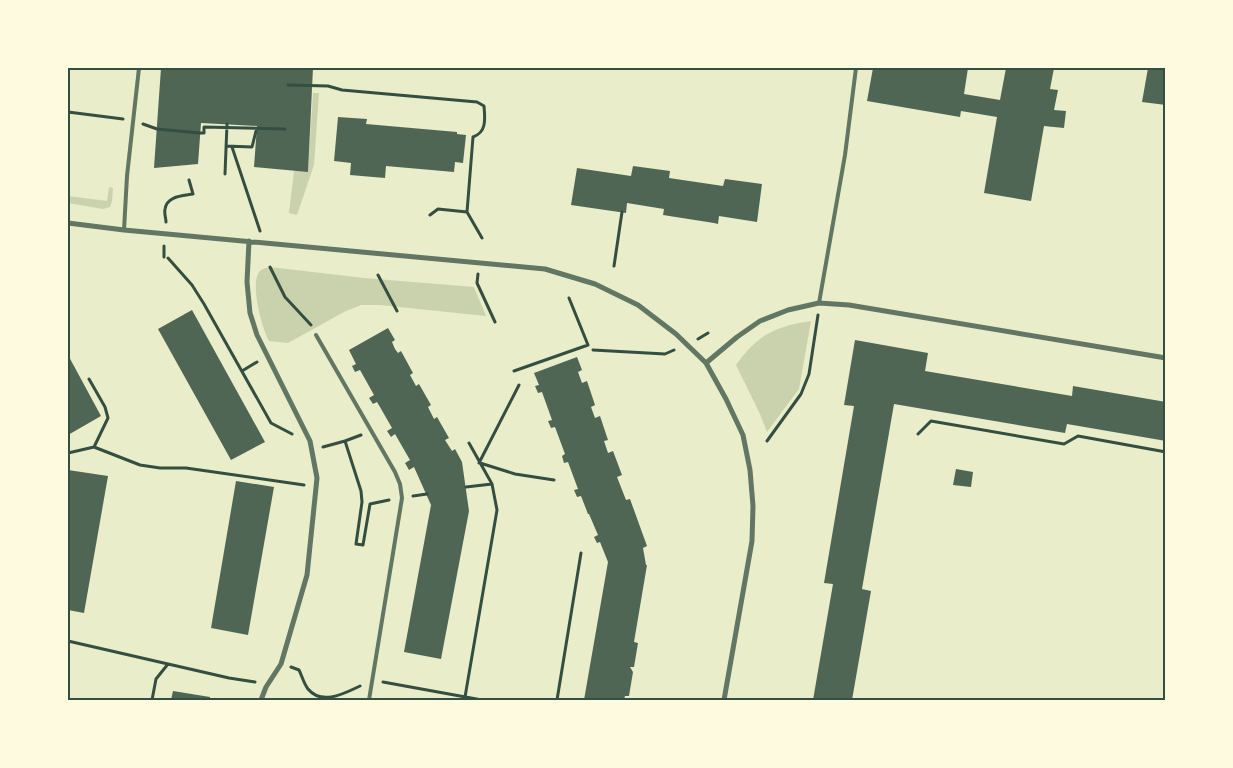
<svg xmlns="http://www.w3.org/2000/svg" width="1233" height="768" viewBox="0 0 1233 768" font-family="Georgia,serif">
	<style>
		.green { fill: #cad2ad }
		.building { fill: #4f6655 }
		.lines { fill: none; stroke-linecap: round; stroke-linejoin: round }
		.path { stroke: #344e41; stroke-width: 3 }
		.service { stroke: #617663; stroke-width: 4 }
		.minor { stroke: #617663; stroke-width: 5 }
		.neatline { fill: none; stroke: #344e41; stroke-width: 2 }
	</style>
	<rect width="100%" height="100%" fill="#e9edc9"/>
	<!-- green -->
	<path class="green" d="M 313,93 L 319,93 L 314,165 L 297,215 L 289,213 L 294,171 L 308,171 Z
		M 109,187 L 113,188 L 112,201 L 110,207 L 103,209 L 68,203 L 68,196 L 107,201 Z
		M 270,267 L 364,278 L 474,287 L 486,316 L 380,305 L 361,305 L 344,312 L 288,343 L 269,341 C 262,328 250,285 259,272 C 262,268 266,268 270,267 Z
		M 811,321 L 799,389 L 767,432 L 760,414 L 736,365 C 757,335 776,326 811,321 Z"/>
	<!-- building -->
	<path class="building" d="M 161,68 L 313,68 L 308,172 L 254,167 L 257,126 L 201,123 L 198,164 L 154,168 Z
		M 873,68 L 968,68 L 964,94 L 1000,100 L 1006,68 L 1054,68 L 1050,89 L 1058,90 L 1054,110 L 1066,111 L 1064,128 L 1044,126 L 1031,201 L 984,193 L 997,117 L 961,111 L 960,117 L 867,101 Z
		M 1148,68 L 1166,68 L 1166,105 L 1142,102 Z
		M 338,117 L 367,119 L 366,124 L 457,132 L 457,134 L 466,135 L 463,163 L 455,162 L 454,172 L 386,166 L 385,178 L 350,175 L 351,163 L 334,161 Z
		M 633,166 L 670,171 L 669,178 L 723,186 L 725,179 L 762,184 L 757,222 L 719,216 L 718,224 L 714,223 L 663,215 L 664,209 L 627,203 L 626,213 L 571,205 L 577,168 L 631,176 Z
		M 192,310 L 265,442 L 231,460 L 158,329 Z
		M 388,328 L 395,340 L 392,342 L 395,349 L 398,353 L 401,351 L 413,373 L 410,375 L 416,386 L 419,384 L 431,405 L 428,407 L 434,419 L 437,417 L 449,438 L 445,440 L 452,451 L 455,449 L 462,462 L 469,511 L 441,659 L 404,652 L 431,505 L 414,467 L 409,470 L 405,463 L 410,460 L 395,434 L 391,437 L 387,431 L 392,428 L 380,407 L 377,402 L 373,404 L 369,398 L 374,395 L 360,370 L 355,372 L 352,366 L 356,364 L 349,350 Z
		M 855,340 L 928,353 L 925,371 L 1072,396 L 1073,386 L 1166,402 L 1166,441 L 1067,424 L 1065,433 L 894,404 L 862,589 L 871,591 L 852,700 L 813,700 L 833,584 L 824,583 L 854,406 L 844,405 Z
		M 68,355 L 101,416 L 68,435 Z
		M 577,357 L 582,370 L 578,372 L 582,383 L 587,381 L 595,405 L 591,407 L 595,418 L 600,416 L 608,440 L 604,441 L 608,453 L 613,451 L 622,475 L 617,477 L 626,500 L 630,499 L 647,546 L 643,548 L 646,565 L 647,565 L 634,642 L 638,643 L 634,667 L 630,667 L 633,672 L 629,696 L 625,696 L 624,700 L 584,700 L 608,562 L 600,542 L 597,543 L 594,537 L 598,535 L 589,514 L 588,514 L 581,496 L 577,497 L 574,490 L 578,489 L 568,462 L 564,463 L 562,456 L 565,454 L 555,427 L 551,428 L 548,421 L 552,420 L 542,392 L 538,393 L 535,386 L 539,385 L 534,373 Z
		M 956,469 L 973,472 L 971,487 L 953,485 Z
		M 68,470 L 108,476 L 84,613 L 68,610 Z
		M 236,481 L 274,487 L 248,635 L 211,628 Z
		M 173,691 L 210,697 L 210,700 L 171,700 Z"/>
	<g class="lines">
		<!-- path -->
		<path class="path" d="M 288,85 L 328,86 L 342,90 L 477,102 L 484,106 C 485,119 487,132 473,137 L 467,212 L 482,238
			M 68,112 L 123,119
			M 143,124 L 157,129 L 200,133 L 204,133 L 204,127 L 285,129
			M 226,146 L 252,147 L 256,131
			M 232,147 L 260,231
			M 225,174 L 227,124
			M 430,215 L 438,209 L 467,212
			M 166,222 C 166,218 164,214 165,209 C 167,196 182,196 193,194 L 189,180
			M 164,257 L 164,246
			M 168,258 L 192,285 L 204,304 L 271,423 L 292,434
			M 614,266 L 622,212
			M 270,267 L 285,297 L 311,325
			M 478,274 L 477,283 L 495,322
			M 378,275 L 397,311
			M 698,339 L 708,333
			M 593,350 L 665,354 L 674,350
			M 242,371 L 257,362
			M 514,371 L 588,345 L 569,298
			M 89,379 L 105,407 L 108,418 L 94,447
			M 918,434 L 931,421 L 1064,444 L 1078,436 L 1166,452
			M 345,441 L 361,435
			M 767,441 L 801,394 L 809,374 L 818,315
			M 323,447 L 345,441 L 361,491 L 362,502 L 356,544 L 363,545 L 370,504 L 389,500
			M 68,453 L 94,447 L 140,465 L 160,468 L 186,468 L 304,485
			M 479,463 L 519,385
			M 480,463 L 515,474 L 554,480
			M 466,487 L 492,484
			M 413,496 L 427,494
			M 68,641 L 229,678 L 255,682
			M 291,667 L 299,670 C 302,676 304,684 308,689 C 322,706 345,693 360,686
			M 383,682 L 482,700
			M 465,697 L 497,510 L 492,484 L 469,443
			M 152,700 L 156,679 L 168,664
			M 557,700 L 581,553"/>
		<!-- service -->
		<path class="service" d="M 124,230 L 127,176 L 139,68
			M 819,303 L 845,155 L 856,68
			M 316,335 L 395,472 L 400,484 L 402,498 L 369,700"/>
		<!-- minor -->
		<path class="minor" d="M 68,223 L 124,230 L 545,269 L 595,284 L 638,305 L 676,334 L 706,363 L 726,399 L 743,435 L 750,470 L 753,506 L 752,541 L 724,700
			M 249,241 L 247,282 L 250,313 L 257,335 L 310,441 L 317,478 L 307,575 L 281,664 L 266,687 L 261,700
			M 706,363 L 737,337 L 760,321 L 788,310 L 819,303 L 849,305 L 1166,358"/>
	</g>
	<!-- border -->
	<rect width="1233" height="768" fill="none" stroke="#fefae0" stroke-width="138"/>
	<rect x="69" y="69" width="1095" height="630" class="neatline"/>
</svg>
